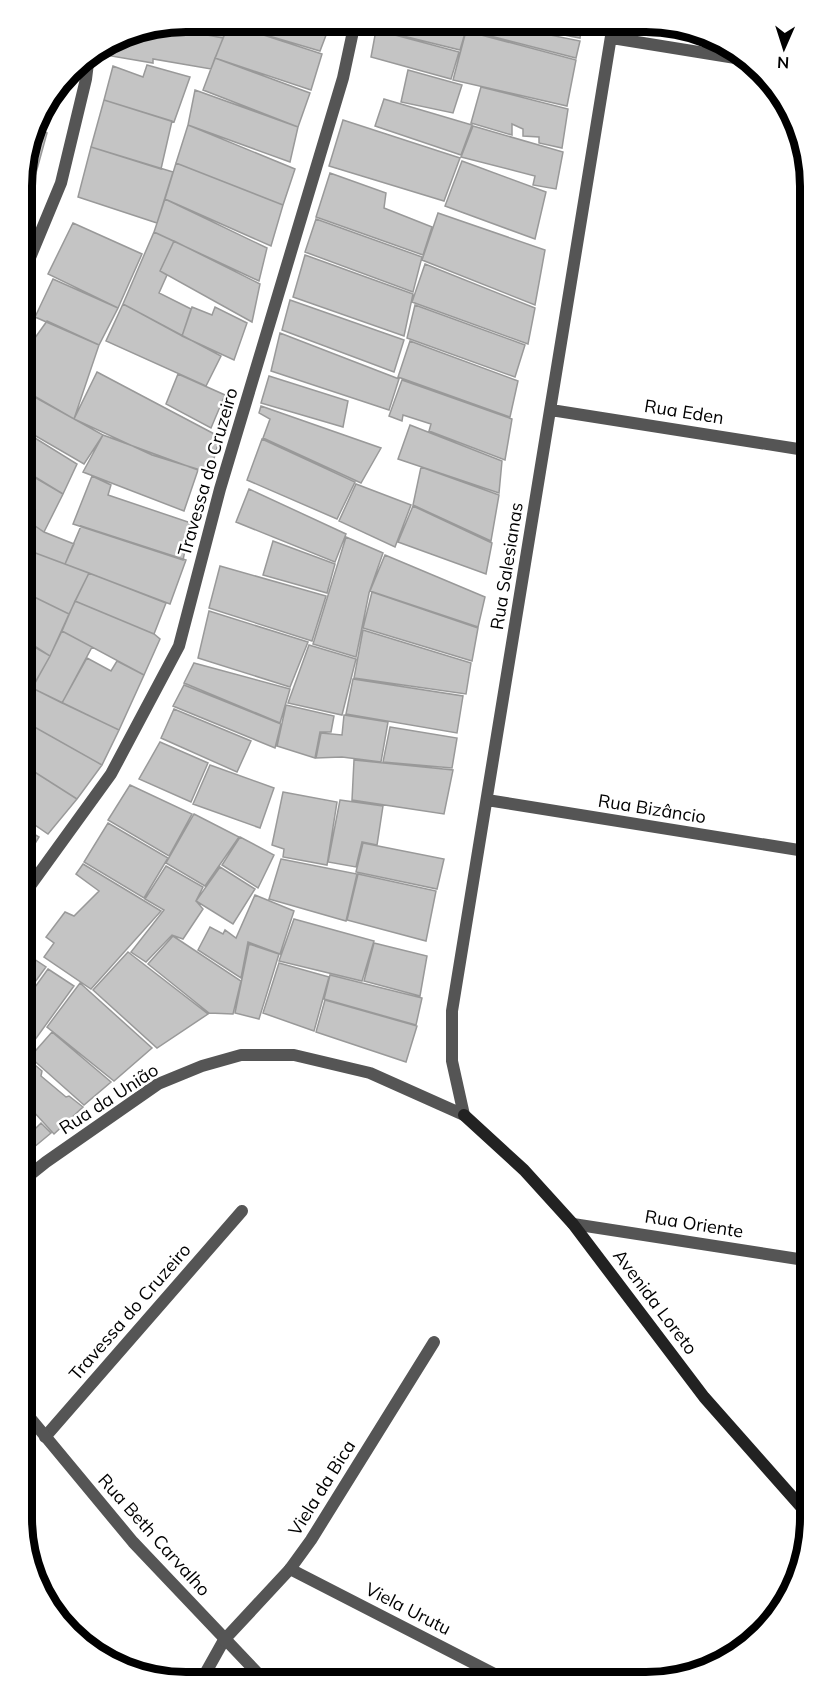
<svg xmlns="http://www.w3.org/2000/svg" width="832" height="1703" viewBox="0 0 832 1703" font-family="Mulish,sans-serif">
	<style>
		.building { fill: #c4c4c4; stroke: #999; stroke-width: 1.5 }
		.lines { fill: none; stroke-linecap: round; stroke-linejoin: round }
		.lane { stroke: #555; stroke-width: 12 }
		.street { stroke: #555; stroke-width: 12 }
		.secondary { stroke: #222; stroke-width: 12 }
		.labels { text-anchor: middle; stroke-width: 5; stroke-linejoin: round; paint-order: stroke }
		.street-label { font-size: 18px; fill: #000; stroke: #fff }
		.rim { fill: none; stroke: #000; stroke-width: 8 }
	</style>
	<rect width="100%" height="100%" fill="#fff"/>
	<!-- building -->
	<path class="building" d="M 185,21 L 230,21 L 223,38 L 160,26 Z
		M 230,21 L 331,22 L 320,51 L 229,24 Z
		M 381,22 L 468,23 L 460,50 L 379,30 Z
		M 469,23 L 491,23 L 580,41 L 576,58 L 467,30 Z
		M 503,23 L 582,23 L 580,38 Z
		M 229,24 L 322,54 L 311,90 L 215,58 Z
		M 159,26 L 223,38 L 211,69 L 153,59 L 153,63 L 111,56 L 114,39 L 123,33 Z
		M 376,30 L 459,52 L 451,79 L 371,57 Z
		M 466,31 L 576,60 L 567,106 L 453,80 Z
		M 215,58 L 310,93 L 298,127 L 203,90 Z
		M 147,65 L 190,77 L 174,122 L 104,100 L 113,66 L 143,77 Z
		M 408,70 L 462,85 L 453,113 L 401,102 Z
		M 481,87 L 568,109 L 562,148 L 539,143 L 539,137 L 523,136 L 523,129 L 512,124 L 512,135 L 471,123 Z
		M 195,90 L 298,127 L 290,162 L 188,125 Z
		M 384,99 L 472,125 L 461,155 L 375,126 Z
		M 104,100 L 172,121 L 161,169 L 91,147 Z
		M 343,120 L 460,158 L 444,201 L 329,166 Z
		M 188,125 L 295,169 L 283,205 L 176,163 Z
		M 34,126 L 47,133 L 36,173 L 22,167 Z
		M 473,126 L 563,152 L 556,189 L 533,185 L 535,176 L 461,157 Z
		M 91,147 L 173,172 L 157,223 L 78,197 Z
		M 462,161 L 546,192 L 535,239 L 445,206 Z
		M 176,163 L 283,205 L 271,246 L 165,199 Z
		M 22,167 L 36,173 L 26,206 L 22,204 Z
		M 330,173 L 386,193 L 384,208 L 432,227 L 423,255 L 316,217 Z
		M 165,199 L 267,248 L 259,281 L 154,232 Z
		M 438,213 L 545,250 L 535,305 L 422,260 Z
		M 316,219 L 422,257 L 413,292 L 305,252 Z
		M 73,223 L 142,254 L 118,308 L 48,274 Z
		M 154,232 L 174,241 L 160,271 L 167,275 L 159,293 L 191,309 L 182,336 L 123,304 Z
		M 174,241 L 260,284 L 252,322 L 160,271 Z
		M 305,255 L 413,294 L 404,336 L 293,297 Z
		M 425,264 L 535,308 L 528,344 L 412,302 Z
		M 53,279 L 118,308 L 99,345 L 35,317 Z
		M 290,300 L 404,340 L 394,372 L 282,330 Z
		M 123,304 L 221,356 L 206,386 L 106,341 Z
		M 415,305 L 525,345 L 515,377 L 407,338 Z
		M 192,307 L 212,315 L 215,307 L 247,323 L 234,360 L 182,336 Z
		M 47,321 L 99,345 L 74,419 L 22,389 L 22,356 Z
		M 280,333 L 399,379 L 389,410 L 271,371 Z
		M 410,341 L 518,381 L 510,417 L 398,377 Z
		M 97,372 L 220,437 L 210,473 L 152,455 L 74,419 Z
		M 178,374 L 225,395 L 211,428 L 166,404 Z
		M 269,376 L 348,401 L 343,427 L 261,403 Z
		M 402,380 L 512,419 L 505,460 L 429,431 L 431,424 L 403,415 L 402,421 L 389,416 Z
		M 22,390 L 103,435 L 84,464 L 22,428 Z
		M 261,406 L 381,448 L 361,483 L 263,438 L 270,419 L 259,413 Z
		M 410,425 L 502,461 L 499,493 L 398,459 Z
		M 22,430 L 77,464 L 63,494 L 22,469 Z
		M 103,435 L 198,470 L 184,511 L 83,472 Z
		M 262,439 L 355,482 L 337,519 L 247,480 Z
		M 421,467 L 499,495 L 491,541 L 413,505 Z
		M 22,470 L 63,494 L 44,532 L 22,517 Z
		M 92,476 L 111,485 L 108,495 L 191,523 L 183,560 L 73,524 Z
		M 356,484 L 411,505 L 395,547 L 339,521 Z
		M 249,489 L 346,534 L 335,562 L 236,522 Z
		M 413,506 L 492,543 L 486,574 L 398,542 Z
		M 22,517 L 44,532 L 74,544 L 65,564 L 22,548 Z
		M 81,526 L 186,560 L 170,604 L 65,564 Z
		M 346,537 L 383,553 L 369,593 L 356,657 L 313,644 Z
		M 273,541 L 335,564 L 327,593 L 263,575 Z
		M 22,548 L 89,573 L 69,614 L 22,591 Z
		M 385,555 L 485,597 L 478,627 L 370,591 Z
		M 220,566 L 326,596 L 312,641 L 209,608 Z
		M 89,573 L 166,603 L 154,634 L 75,601 Z
		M 22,591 L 69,614 L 50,656 L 22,640 Z
		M 372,592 L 478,628 L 472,661 L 363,628 Z
		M 75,601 L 154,634 L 160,639 L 144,675 L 62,631 Z
		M 209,611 L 308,642 L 290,687 L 198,658 Z
		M 363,630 L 471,663 L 466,694 L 354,678 Z
		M 62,631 L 92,647 L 62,703 L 32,688 L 50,656 Z
		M 22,638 L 50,656 L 30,692 L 22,687 Z
		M 309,645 L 356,659 L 342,715 L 288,703 Z
		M 87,658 L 111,671 L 117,661 L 144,675 L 119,730 L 62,703 Z
		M 194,663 L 290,689 L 280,723 L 184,683 Z
		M 353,679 L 463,696 L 457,733 L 346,714 Z
		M 184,685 L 281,724 L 275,748 L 173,706 Z
		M 32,688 L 119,730 L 102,765 L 22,720 L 22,708 Z
		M 286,705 L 334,716 L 331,732 L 320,732 L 315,758 L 277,746 Z
		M 174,709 L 251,741 L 237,772 L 161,738 Z
		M 344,715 L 388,722 L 381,762 L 342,757 L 316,758 L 321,733 L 342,735 Z
		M 22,720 L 102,765 L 77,799 L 22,764 Z
		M 390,727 L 457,738 L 452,768 L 383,762 Z
		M 160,742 L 208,763 L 191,802 L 139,779 Z
		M 354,760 L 453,770 L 444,814 L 352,800 Z
		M 22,764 L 77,799 L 48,834 L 22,816 Z
		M 210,765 L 274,788 L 260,828 L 193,804 Z
		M 130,785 L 192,814 L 169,856 L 108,820 Z
		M 283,792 L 337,802 L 327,865 L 283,857 L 284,849 L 272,845 Z
		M 340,800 L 383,806 L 377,845 L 362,842 L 356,867 L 328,862 Z
		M 194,814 L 239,837 L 205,886 L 166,863 Z
		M 108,823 L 168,858 L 144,898 L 84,862 Z
		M 22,827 L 39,837 L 23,863 L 22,862 Z
		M 240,837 L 274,855 L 258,888 L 222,865 Z
		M 363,843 L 444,859 L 437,889 L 356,872 Z
		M 281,859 L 357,874 L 346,921 L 269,899 Z
		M 83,864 L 161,911 L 91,989 L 44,957 L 54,943 L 46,937 L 65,912 L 74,916 L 99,891 L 76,874 Z
		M 166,866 L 203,887 L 196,901 L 203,909 L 183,939 L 172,935 L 146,962 L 131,952 L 164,910 L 145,899 Z
		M 220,867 L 255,889 L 233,924 L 196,901 Z
		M 358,874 L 436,891 L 426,941 L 347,920 Z
		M 255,895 L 294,911 L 280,954 L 248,942 L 241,978 L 198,950 L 210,927 L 223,934 L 225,930 L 236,938 Z
		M 294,919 L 374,941 L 362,981 L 279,961 Z
		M 173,936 L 241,981 L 233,1014 L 209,1013 L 148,964 Z
		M 374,943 L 427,956 L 420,996 L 364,981 Z
		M 249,944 L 279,954 L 259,1019 L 235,1013 Z
		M 22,951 L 46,967 L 22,1000 Z
		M 128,952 L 208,1014 L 157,1048 L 93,990 Z
		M 279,963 L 329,977 L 314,1031 L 263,1013 Z
		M 48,969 L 74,986 L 21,1059 L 22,1005 Z
		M 330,975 L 422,998 L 416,1025 L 324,999 Z
		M 80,983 L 152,1048 L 114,1081 L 47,1027 Z
		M 325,1000 L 417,1026 L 406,1062 L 316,1032 Z
		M 52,1032 L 111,1082 L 84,1105 L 30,1057 Z
		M 28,1059 L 42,1071 L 41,1076 L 66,1097 L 69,1096 L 83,1107 L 54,1134 L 21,1098 L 21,1066 Z
		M 21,1114 L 35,1129 L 41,1123 L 51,1133 L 21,1158 Z"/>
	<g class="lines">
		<!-- lane -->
		<path class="lane" d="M 45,1437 L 242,1211
			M 290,1569 L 510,1682
			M 201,1681 L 224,1640"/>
		<!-- street -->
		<path class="street" d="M 612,38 L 754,61
			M 22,277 L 61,183 L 86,79 L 89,55
			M 551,410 L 811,451
			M 487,800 L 811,852
			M 22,897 L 111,774 L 179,646 L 220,489 L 343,78 L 355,22
			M 464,1115 L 452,1061 L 452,1011 L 613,24
			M 21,1182 L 46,1162 L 158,1084 L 202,1066 L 241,1055 L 294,1055 L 370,1073 L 464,1115
			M 573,1224 L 811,1261
			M 21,1407 L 133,1542 L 265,1681
			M 224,1640 L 290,1569 L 311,1540 L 434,1342"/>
		<!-- secondary -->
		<path class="secondary" d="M 464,1115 L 524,1170 L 573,1224 L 704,1397 L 811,1518"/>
	</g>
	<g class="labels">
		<!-- street labels -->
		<g class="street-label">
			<text transform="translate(684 412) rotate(9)" y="6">Rua Eden</text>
			<text transform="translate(208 472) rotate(-74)" y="6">Travessa do Cruzeiro</text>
			<text transform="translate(507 566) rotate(-81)" y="6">Rua Salesianas</text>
			<text transform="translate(652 809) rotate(9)" y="6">Rua Bizâncio</text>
			<text transform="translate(109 1099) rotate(-33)" y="6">Rua da União</text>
			<text transform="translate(694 1224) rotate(9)" y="6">Rua Oriente</text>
			<text transform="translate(655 1302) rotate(53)" y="6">Avenida Loreto</text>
			<text transform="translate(130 1312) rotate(-49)" y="6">Travessa do Cruzeiro</text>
			<text transform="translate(322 1488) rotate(-58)" y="6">Viela da Bica</text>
			<text transform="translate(154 1535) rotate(48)" y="6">Rua Beth Carvalho</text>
			<text transform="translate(408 1609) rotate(27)" y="6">Viela Urutu</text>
		</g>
	</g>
	<!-- crop -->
	<path d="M0 0H832V1703H0ZM186 32H646A154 154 0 0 1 800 186V1518A154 154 0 0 1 646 1672H186A154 154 0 0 1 32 1518V186A154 154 0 0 1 186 32Z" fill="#fff" fill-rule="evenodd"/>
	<path class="rim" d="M186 32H646A154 154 0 0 1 800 186V1518A154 154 0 0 1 646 1672H186A154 154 0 0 1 32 1518V186A154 154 0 0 1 186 32Z"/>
	<!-- north arrow -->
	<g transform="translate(784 48) rotate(183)" stroke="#ffffff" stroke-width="4.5" paint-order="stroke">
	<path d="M0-4.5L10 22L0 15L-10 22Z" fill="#000000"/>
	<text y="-9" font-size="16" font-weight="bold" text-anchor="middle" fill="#000000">N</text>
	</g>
</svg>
